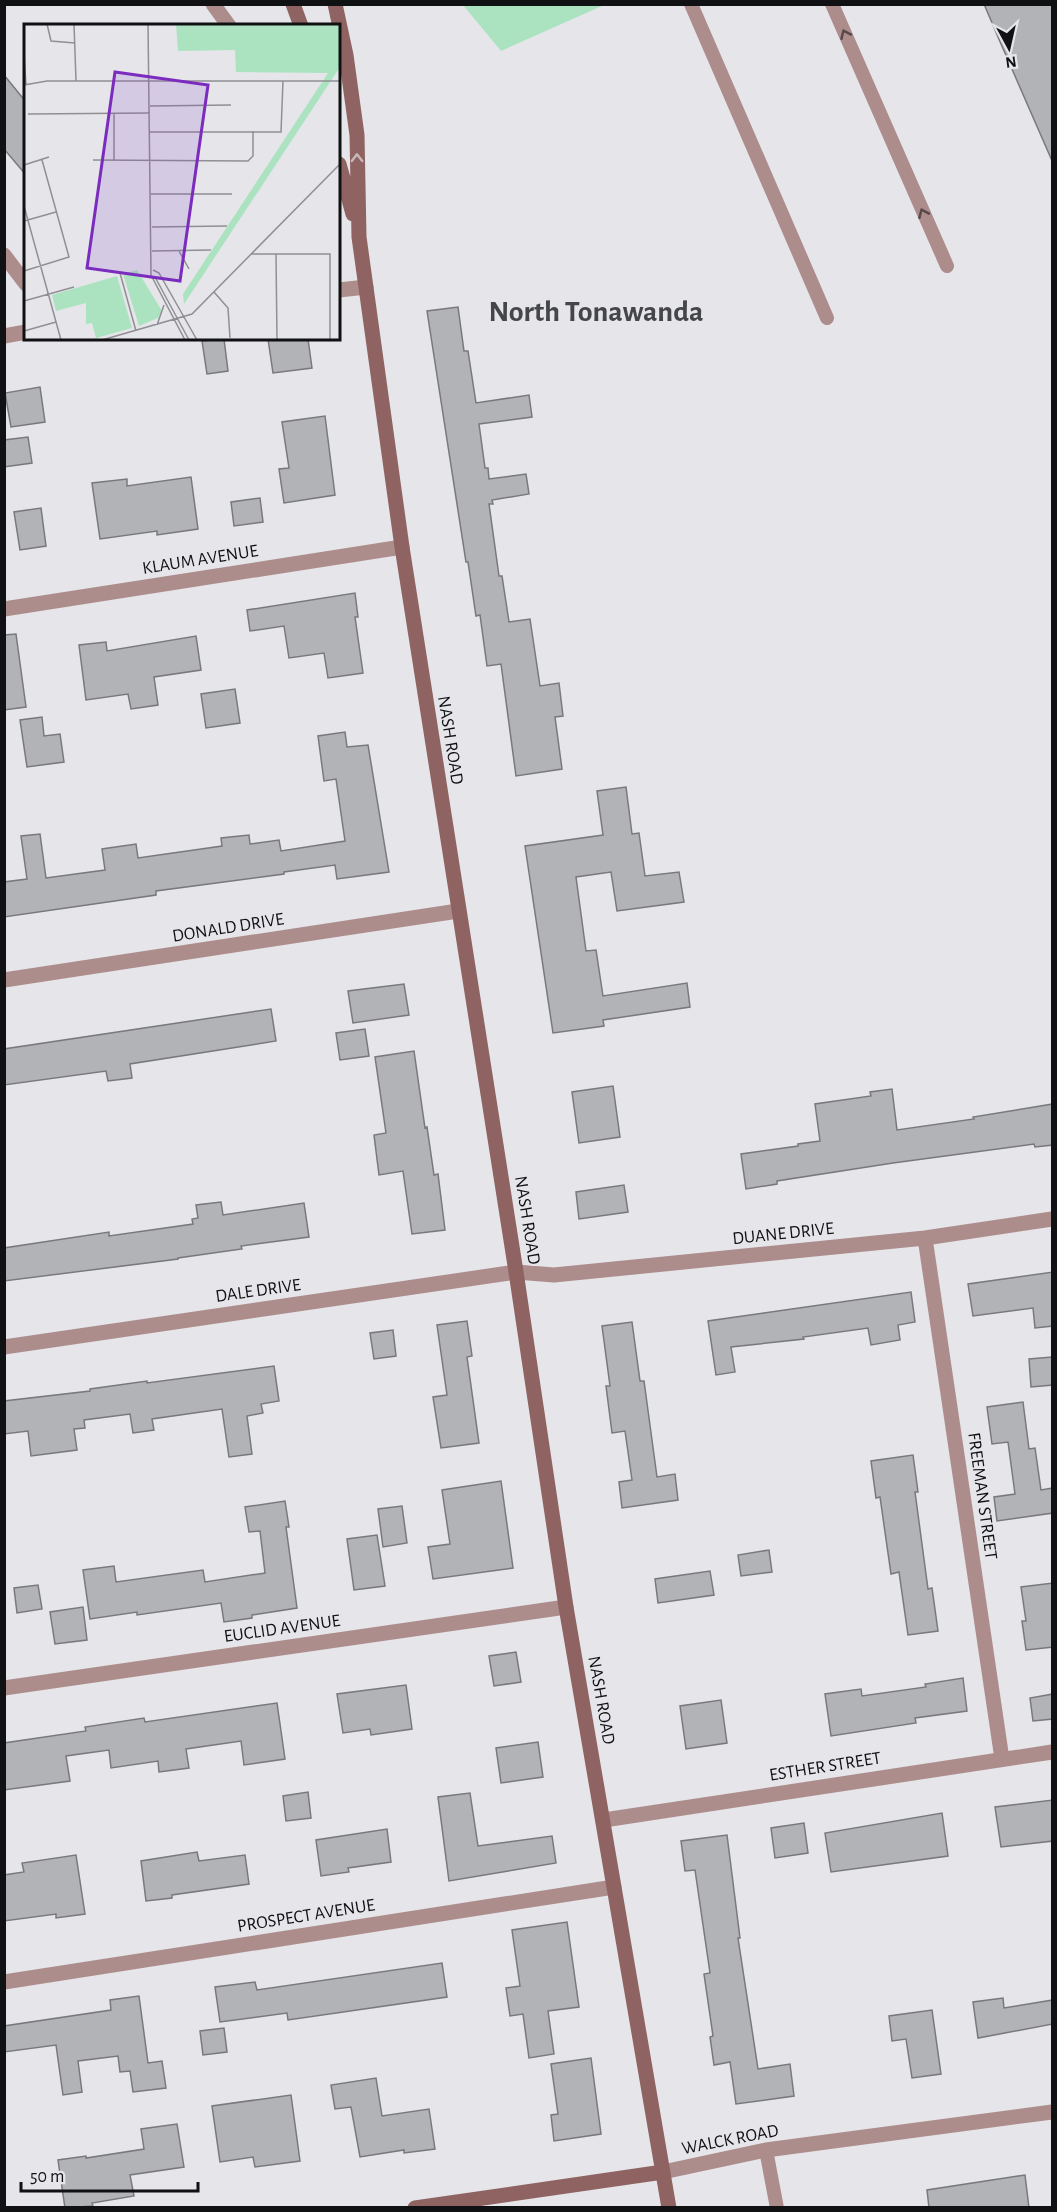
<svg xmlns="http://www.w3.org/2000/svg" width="1057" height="2212" viewBox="0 0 1057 2212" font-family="'Alegreya Sans',sans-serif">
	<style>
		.green { fill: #abe3c0 }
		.building { fill: #b2b3b7; stroke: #79797d; stroke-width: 1.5 }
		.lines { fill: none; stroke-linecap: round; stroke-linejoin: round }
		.lane { stroke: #ad8d8c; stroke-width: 14 }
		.street { stroke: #ad8d8c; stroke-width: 15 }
		.secondary { stroke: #8f6361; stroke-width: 15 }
		.oneway { stroke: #574949 }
		.oneway2 { stroke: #c7b8ba }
		.labels { text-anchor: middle; stroke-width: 4.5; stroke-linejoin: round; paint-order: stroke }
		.street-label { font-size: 18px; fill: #101112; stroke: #e5e5ea }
		.town-label { font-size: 30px; font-weight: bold; fill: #454649; stroke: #e5e5ea }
		.inset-road { fill: none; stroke: #909094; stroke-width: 1.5 }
		.view { fill: #7b2cbf; fill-opacity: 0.15; stroke: #7b2cbf; stroke-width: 3 }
		.inset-edge { fill: none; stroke: #101112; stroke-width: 3 }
	</style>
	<rect width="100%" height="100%" fill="#e5e5ea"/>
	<!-- green -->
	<path class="green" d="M 463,5 L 604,5 L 501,51 Z"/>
	<!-- building -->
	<path class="building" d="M 984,4 L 1053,4 L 1053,163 L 1001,44 Z
		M 4,75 L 26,102 L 26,175 L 4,149 Z
		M 458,307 L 464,351 L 468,351 L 476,403 L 529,395 L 532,417 L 479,424 L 485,468 L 488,468 L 489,479 L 526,474 L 529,494 L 492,500 L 493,504 L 489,504 L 499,576 L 502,576 L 509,622 L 530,619 L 540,686 L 559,683 L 563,716 L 555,717 L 562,769 L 516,776 L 501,664 L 487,666 L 480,615 L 476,616 L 468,562 L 466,562 L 427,311 Z
		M 224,339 L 228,371 L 207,374 L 202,341 Z
		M 268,339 L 308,339 L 312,368 L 273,373 Z
		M 40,387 L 45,422 L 11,427 L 5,393 Z
		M 325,416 L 335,495 L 284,503 L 279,469 L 289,468 L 282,422 Z
		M 28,437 L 32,463 L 4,467 L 4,440 Z
		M 191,477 L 198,529 L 157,535 L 157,531 L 100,539 L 92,483 L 127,479 L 127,486 Z
		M 260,498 L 263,522 L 234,526 L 231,502 Z
		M 41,508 L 46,546 L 20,550 L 14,512 Z
		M 355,593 L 358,617 L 355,617 L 363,673 L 328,678 L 324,653 L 289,658 L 284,626 L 250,631 L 247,610 Z
		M 16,634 L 26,707 L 4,710 L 4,635 Z
		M 196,636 L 201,670 L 154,677 L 158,705 L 131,709 L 128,694 L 86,700 L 79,645 L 106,642 L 107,651 Z
		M 235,689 L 240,723 L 206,728 L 201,694 Z
		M 42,717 L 44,736 L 60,734 L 64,762 L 27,767 L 20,720 Z
		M 345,732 L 347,747 L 368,745 L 389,872 L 337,879 L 335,865 L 284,872 L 284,874 L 156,891 L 156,895 L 4,917 L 4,882 L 27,879 L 21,836 L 40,834 L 46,878 L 105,870 L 102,849 L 136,844 L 138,858 L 222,846 L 221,838 L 249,835 L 250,844 L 279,840 L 281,851 L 345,841 L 336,779 L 324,781 L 318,736 Z
		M 626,787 L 632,834 L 639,833 L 645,876 L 679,872 L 684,902 L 617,911 L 611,872 L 576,877 L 586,951 L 596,950 L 603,996 L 687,983 L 690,1007 L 603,1020 L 604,1026 L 553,1033 L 525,846 L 603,835 L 597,791 Z
		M 404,984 L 409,1015 L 353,1023 L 348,991 Z
		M 271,1009 L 276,1041 L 130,1064 L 132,1078 L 108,1081 L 106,1071 L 4,1085 L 4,1049 Z
		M 365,1029 L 369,1056 L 340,1060 L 336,1033 Z
		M 414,1051 L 425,1128 L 427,1127 L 434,1175 L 438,1174 L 445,1230 L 412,1234 L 403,1171 L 379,1175 L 374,1135 L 386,1133 L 375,1057 Z
		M 613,1086 L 620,1137 L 579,1143 L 572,1092 Z
		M 892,1089 L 897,1130 L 974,1119 L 973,1117 L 1053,1104 L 1053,1145 L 1035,1147 L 1034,1144 L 893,1163 L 777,1181 L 777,1184 L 746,1189 L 741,1154 L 798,1146 L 798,1144 L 820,1141 L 815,1104 L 871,1096 L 870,1092 Z
		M 624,1185 L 628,1212 L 579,1219 L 576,1192 Z
		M 221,1202 L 223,1215 L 304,1203 L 309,1237 L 241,1246 L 242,1249 L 178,1258 L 178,1259 L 4,1281 L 4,1248 L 109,1232 L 109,1236 L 193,1224 L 192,1219 L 198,1218 L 196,1205 Z
		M 1053,1272 L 1053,1326 L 1035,1328 L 1033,1308 L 973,1316 L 968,1284 Z
		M 911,1292 L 915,1322 L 898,1325 L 900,1340 L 871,1345 L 868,1328 L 803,1337 L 804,1339 L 731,1347 L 735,1372 L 716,1375 L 708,1321 Z
		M 467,1321 L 472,1356 L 467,1357 L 479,1443 L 441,1448 L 433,1397 L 447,1395 L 437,1325 Z
		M 632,1322 L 640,1381 L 644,1381 L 657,1477 L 675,1474 L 678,1500 L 622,1508 L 619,1482 L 632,1480 L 625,1431 L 612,1433 L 606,1386 L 610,1386 L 602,1326 Z
		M 393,1330 L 396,1356 L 374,1359 L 370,1333 Z
		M 1052,1357 L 1053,1385 L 1031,1387 L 1029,1359 Z
		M 274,1366 L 279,1401 L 261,1404 L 263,1413 L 247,1416 L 252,1454 L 229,1457 L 222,1409 L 152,1419 L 154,1430 L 133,1433 L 130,1414 L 84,1420 L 85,1428 L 74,1429 L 77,1450 L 31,1456 L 28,1431 L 4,1434 L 4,1401 L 90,1391 L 90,1389 L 147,1381 L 147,1383 Z
		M 1023,1402 L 1029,1449 L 1035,1448 L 1041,1490 L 1053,1488 L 1053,1513 L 997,1521 L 994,1497 L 1015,1494 L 1008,1442 L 992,1444 L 987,1407 Z
		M 913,1455 L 918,1492 L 915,1492 L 928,1589 L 932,1588 L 938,1631 L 908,1635 L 899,1572 L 891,1574 L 880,1497 L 876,1498 L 871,1461 Z
		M 501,1481 L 513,1568 L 433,1579 L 428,1547 L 450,1544 L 442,1490 Z
		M 285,1501 L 289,1527 L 286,1527 L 297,1608 L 252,1615 L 252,1618 L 224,1622 L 221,1603 L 137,1615 L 137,1612 L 90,1619 L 83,1570 L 114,1566 L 116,1582 L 203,1570 L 205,1582 L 265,1573 L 260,1531 L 249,1532 L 245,1507 Z
		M 402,1506 L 407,1543 L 383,1547 L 378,1509 Z
		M 377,1535 L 385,1586 L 354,1590 L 347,1539 Z
		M 769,1550 L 772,1572 L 741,1576 L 738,1555 Z
		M 710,1571 L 714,1595 L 658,1603 L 655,1579 Z
		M 1053,1583 L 1053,1647 L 1026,1650 L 1022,1621 L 1026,1621 L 1021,1587 Z
		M 38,1585 L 42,1609 L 17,1613 L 14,1588 Z
		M 83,1607 L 87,1640 L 55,1644 L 50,1612 Z
		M 516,1652 L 521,1682 L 494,1686 L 489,1656 Z
		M 963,1678 L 967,1711 L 915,1718 L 916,1723 L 831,1736 L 825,1694 L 861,1689 L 862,1696 L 926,1687 L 925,1684 Z
		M 406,1685 L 412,1729 L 371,1735 L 370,1729 L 343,1733 L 337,1694 Z
		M 1053,1694 L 1053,1719 L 1033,1721 L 1030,1698 Z
		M 721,1700 L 727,1743 L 686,1749 L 680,1706 Z
		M 277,1703 L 285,1759 L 244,1765 L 241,1741 L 186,1749 L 189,1768 L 159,1772 L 158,1761 L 111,1768 L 109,1750 L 66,1756 L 70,1781 L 4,1790 L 4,1743 L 86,1731 L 85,1727 L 144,1718 L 145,1722 Z
		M 538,1742 L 543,1777 L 501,1783 L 496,1748 Z
		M 308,1792 L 311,1818 L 286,1821 L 283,1796 Z
		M 470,1793 L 478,1846 L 552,1836 L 556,1863 L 449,1881 L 438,1797 Z
		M 1053,1800 L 1053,1841 L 1001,1847 L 995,1807 Z
		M 942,1813 L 948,1856 L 831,1872 L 825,1833 Z
		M 804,1823 L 808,1853 L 775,1858 L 771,1828 Z
		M 387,1829 L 391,1862 L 348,1868 L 349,1872 L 321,1876 L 316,1840 Z
		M 727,1835 L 740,1938 L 738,1938 L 758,2069 L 790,2064 L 794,2096 L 736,2104 L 730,2062 L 714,2065 L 710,2037 L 713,2036 L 704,1974 L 710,1973 L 695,1870 L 685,1871 L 681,1841 Z
		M 197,1852 L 199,1861 L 245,1855 L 249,1884 L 172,1895 L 172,1898 L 146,1901 L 141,1861 Z
		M 76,1855 L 85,1914 L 56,1918 L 56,1914 L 4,1921 L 4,1875 L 24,1872 L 22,1863 Z
		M 567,1922 L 579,2007 L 548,2011 L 554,2054 L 529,2058 L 523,2014 L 510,2016 L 506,1988 L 520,1986 L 512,1930 Z
		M 442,1963 L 447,1997 L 288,2020 L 287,2013 L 220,2022 L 215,1987 L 255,1982 L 257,1990 Z
		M 139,1996 L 148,2063 L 162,2061 L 166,2088 L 133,2092 L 130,2071 L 120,2072 L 118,2056 L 78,2061 L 82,2092 L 63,2095 L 56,2045 L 4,2052 L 4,2026 L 111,2010 L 110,2000 Z
		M 1003,1998 L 1004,2008 L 1053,2000 L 1053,2024 L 978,2038 L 973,2002 Z
		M 932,2010 L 941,2074 L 912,2078 L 906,2039 L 892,2041 L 889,2016 Z
		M 224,2028 L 227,2052 L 203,2055 L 200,2031 Z
		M 591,2058 L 601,2134 L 554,2141 L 551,2115 L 558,2114 L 551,2064 Z
		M 376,2078 L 382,2116 L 429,2109 L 435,2149 L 404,2153 L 404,2150 L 360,2157 L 351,2107 L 335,2109 L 331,2085 Z
		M 291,2095 L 300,2161 L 255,2167 L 253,2157 L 220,2162 L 212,2106 Z
		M 177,2124 L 184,2167 L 130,2175 L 134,2196 L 92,2203 L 93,2206 L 65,2208 L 58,2160 L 86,2156 L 86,2158 L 144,2149 L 141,2129 Z
		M 1025,2175 L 1029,2208 L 929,2208 L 927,2190 Z"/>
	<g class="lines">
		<!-- lane -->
		<path class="lane" d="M 691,4 L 827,318
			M 832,4 L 947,266
			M 766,2150 L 777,2208"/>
		<!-- street -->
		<path class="street" d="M 213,4 L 229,26
			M 4,255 L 26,284
			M 339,290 L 366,287
			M 4,336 L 26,332
			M 4,609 L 402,547
			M 4,980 L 458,911
			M 925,1238 L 1002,1759
			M 4,1347 L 516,1272 L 554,1275 L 925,1238 L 1052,1219
			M 4,1688 L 566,1607
			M 604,1820 L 1052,1752
			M 4,1982 L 614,1887
			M 663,2172 L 766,2150 L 1052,2112"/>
		<!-- secondary -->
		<path class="secondary" d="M 293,4 L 301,26
			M 335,4 L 346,55 L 357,135 L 359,237 L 402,547 L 516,1272 L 566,1607 L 669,2208
			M 339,164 L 353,214
			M 415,2208 L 663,2172"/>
	</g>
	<!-- one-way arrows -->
	<defs><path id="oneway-chevron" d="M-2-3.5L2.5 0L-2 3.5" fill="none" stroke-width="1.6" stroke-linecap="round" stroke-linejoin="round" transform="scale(1.5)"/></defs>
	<g class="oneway">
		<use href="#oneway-chevron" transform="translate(845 34) rotate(-114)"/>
		<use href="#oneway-chevron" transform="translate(923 213) rotate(-114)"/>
	</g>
	<use class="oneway2" href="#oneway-chevron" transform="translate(357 158) rotate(-91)"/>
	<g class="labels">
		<!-- street labels -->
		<g class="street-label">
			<text transform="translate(200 559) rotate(-9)" y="6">KLAUM AVENUE</text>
			<text transform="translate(451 740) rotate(81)" y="6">NASH ROAD</text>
			<text transform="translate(228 927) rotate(-9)" y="6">DONALD DRIVE</text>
			<text transform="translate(528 1220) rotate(81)" y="6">NASH ROAD</text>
			<text transform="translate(783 1233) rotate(-6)" y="6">DUANE DRIVE</text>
			<text transform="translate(258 1290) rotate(-8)" y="6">DALE DRIVE</text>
			<text transform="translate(983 1496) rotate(82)" y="6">FREEMAN STREET</text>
			<text transform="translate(282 1628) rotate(-8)" y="6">EUCLID AVENUE</text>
			<text transform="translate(602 1700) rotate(80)" y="6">NASH ROAD</text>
			<text transform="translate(825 1766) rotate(-9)" y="6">ESTHER STREET</text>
			<text transform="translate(306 1915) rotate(-9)" y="6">PROSPECT AVENUE</text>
			<text transform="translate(730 2139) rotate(-11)" y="6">WALCK ROAD</text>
		</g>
		<!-- town labels -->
		<g class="town-label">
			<text x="596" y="321">North Tonawanda</text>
		</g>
	</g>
	<!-- overview -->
	<g transform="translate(24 24)">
		<rect width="316" height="316" fill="#e5e5ea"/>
		<path d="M 152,0 L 317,0 L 316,43 L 160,280 L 159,270 L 304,49 L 212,48 L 211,26 L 154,27 ZM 113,246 L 138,287 L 134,294 L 115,302 L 99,250 ZM 93,252 L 108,304 L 72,314 L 68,299 L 62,300 L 62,279 L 32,287 L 28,271 Z" fill="#abe3c0"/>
		<path class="inset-road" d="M 23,0 L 27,17 L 51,19M 50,0 L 52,57M 124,0 L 127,251 L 161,316M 0,30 L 2,61M 0,61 L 23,57 L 317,57M 126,82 L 207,81M 90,89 L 90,136M 4,90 L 126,89M 126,108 L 257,108 L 259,57M 69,136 L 224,137 L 229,132 L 229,107M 0,141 L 25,133M 127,170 L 208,170M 0,182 L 37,316M 0,197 L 32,188M 128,203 L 203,202M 128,227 L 187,226M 155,227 L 165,245M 227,230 L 306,230 L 306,316M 252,230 L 253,316M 129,246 L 135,249 L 173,316M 0,247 L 45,233 L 18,136M 96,249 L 112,307M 131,253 L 165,316M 190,268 L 204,284 L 206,314M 0,277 L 50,263M 133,301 L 140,281M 0,307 L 32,298M 78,316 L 168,290 L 317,139"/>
		<path class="view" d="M 91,48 L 184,61 L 156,257 L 63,244 Z"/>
		<rect width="316" height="316" class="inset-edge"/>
	</g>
	<!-- border -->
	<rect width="1057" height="2212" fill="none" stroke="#101112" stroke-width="12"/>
	<!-- north arrow -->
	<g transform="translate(1009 48) rotate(172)" stroke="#e5e5ea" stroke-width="4.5" paint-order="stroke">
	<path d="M0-4.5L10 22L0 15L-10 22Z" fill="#101112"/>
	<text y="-9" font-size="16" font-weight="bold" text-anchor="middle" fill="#101112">N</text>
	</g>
	<!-- scale -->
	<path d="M21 2182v9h177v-9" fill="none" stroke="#101112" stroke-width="3"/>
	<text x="30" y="2182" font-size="18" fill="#101112" stroke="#e5e5ea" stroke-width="4.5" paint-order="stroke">50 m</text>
</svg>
